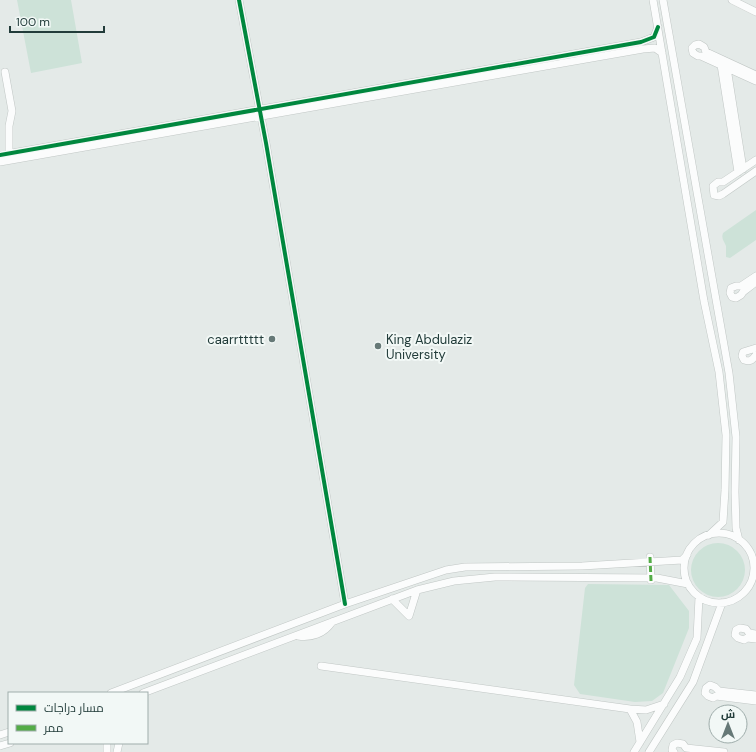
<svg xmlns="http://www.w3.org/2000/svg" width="756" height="752" viewBox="0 0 756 752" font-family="'DM Sans',Cairo,sans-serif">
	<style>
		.green { fill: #cde2d8 }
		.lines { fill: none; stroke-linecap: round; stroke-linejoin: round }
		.minor-casing { stroke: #c1c7c5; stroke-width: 8 }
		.minor { stroke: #fbfcfc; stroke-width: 7 }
		.quiet { stroke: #53ac46; stroke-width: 3; stroke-dasharray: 6 3; stroke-linecap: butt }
		.cycleway-casing { stroke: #f2f8f6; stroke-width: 6 }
		.cycleway { stroke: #00873e; stroke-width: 4 }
		.poi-dot { fill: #667977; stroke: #f2f8f6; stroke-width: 1.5 }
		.labels { text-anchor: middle; stroke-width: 4; stroke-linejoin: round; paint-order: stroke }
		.poi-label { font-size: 13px; fill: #223c3a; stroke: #f2f8f6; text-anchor: end }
	</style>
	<rect width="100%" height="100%" fill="#e4eae8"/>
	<!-- green -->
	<path class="green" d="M 17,0 L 71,0 L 82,63 L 31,73 Z
		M 756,210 L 756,240 L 730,258 L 726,257 C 726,254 726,249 726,246 C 724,241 721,239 723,233 Z
		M691 570a27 27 0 1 1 54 0a27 27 0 1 1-54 0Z
		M 588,584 L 669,585 L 689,611 L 689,628 L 663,693 L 652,701 L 635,702 L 580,694 L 574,685 L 585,588 Z"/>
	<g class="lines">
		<!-- minor casing -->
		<g class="minor-casing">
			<path id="minor" d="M 239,0 L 266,143 L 345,604
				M 653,0 L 704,301 L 719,372 L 726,435 L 725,490 L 723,522 L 709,535
				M 663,0 L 729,373 L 736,437 L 735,492 L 736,528 L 739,540
				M 732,0 L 756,12
				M 721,65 L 738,172
				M 727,68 L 743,169
				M 5,72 L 12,111 L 9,126 L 9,153
				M 756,75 L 706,52 L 704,47 L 699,44 L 695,45 L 692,48 L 693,53 L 698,56 L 701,56 L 756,81
				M 0,155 L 641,42 L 654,37 L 658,27
				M 756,160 L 723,182 L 718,182 L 713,186 L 714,195 L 719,196 L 723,194 L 756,171
				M 0,162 L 643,49 L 655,48 L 662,53
				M 756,276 L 741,286 L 736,286 L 731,288 L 730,293 L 732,297 L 736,298 L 741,295 L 743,292 L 756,282
				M 756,348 L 743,352 L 742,356 L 744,360 C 751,362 752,360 756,355
				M684 568a35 35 0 1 1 70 0a35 35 0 1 1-70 0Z
				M 650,557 L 651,580
				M 392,599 L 409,616 L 417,590
				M 756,634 L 749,633 L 746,629 L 740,628 L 736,630 L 735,635 L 738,638 L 744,640 L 747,638 L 756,639
				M 298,636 C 311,638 324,634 332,622
				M 321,666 L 630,709
				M 111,693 L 345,604 L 446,570 L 465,567 L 582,566 L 682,560 L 687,555
				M 143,693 L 417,590 L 454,581 L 495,577 L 657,578 L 688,584
				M 756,695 L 719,691 L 715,687 L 710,685 L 706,688 L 705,693 L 708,696 L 713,698 L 716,696 L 756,701
				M 0,735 L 9,732
				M 640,742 L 637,722 L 630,709 L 646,710 L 664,704
				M 107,743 L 107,752
				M 0,746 L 10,743
				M 117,752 L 119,743
				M 634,752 L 680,677 L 697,638 L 699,597
				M 649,752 L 693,682 L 722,603
				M 674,752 L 672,750 L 673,745 L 677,743 L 683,744 L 686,748 L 724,752"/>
		</g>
		<!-- minor -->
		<use href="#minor" class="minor"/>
		<!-- quiet -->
		<path class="quiet" d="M 650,557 L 651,581"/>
		<!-- cycleway casing -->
		<g class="cycleway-casing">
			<path id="cycleway" d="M 239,0 L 266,143 L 345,604
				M 0,155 L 641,42 L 654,37 L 658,27"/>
		</g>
		<!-- cycleway -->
		<use href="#cycleway" class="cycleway"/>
	</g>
	<!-- markers -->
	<g class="poi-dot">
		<circle cx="272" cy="339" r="4"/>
		<circle cx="378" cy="346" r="4"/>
	</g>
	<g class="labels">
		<!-- poi labels -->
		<g class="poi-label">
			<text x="264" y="344">caarrttttt</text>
			<text x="386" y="344" text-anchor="start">King Abdulaziz<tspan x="386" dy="15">University</tspan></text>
		</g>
	</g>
	<!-- legend -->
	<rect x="8" y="692" width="140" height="52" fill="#f2f8f6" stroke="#9fadab"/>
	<rect x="16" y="705" width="20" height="6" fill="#00873e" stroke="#9fadab"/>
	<text x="44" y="712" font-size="12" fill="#223c3a">مسار دراجات</text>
	<rect x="16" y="725" width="20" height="6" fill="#53ac46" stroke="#9fadab"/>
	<text x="44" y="732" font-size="12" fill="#223c3a">ممر</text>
	<!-- north arrow -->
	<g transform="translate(728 724)"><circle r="19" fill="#f2f8f6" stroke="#9fadab"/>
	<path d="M0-3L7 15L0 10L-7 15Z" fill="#667977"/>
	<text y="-6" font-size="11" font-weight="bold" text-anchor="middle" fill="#223c3a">ش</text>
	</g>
	<!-- scale -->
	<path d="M10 26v6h94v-6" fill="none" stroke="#223c3a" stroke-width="2"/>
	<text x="16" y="26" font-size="12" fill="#223c3a" stroke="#f2f8f6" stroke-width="3" paint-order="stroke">100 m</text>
</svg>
